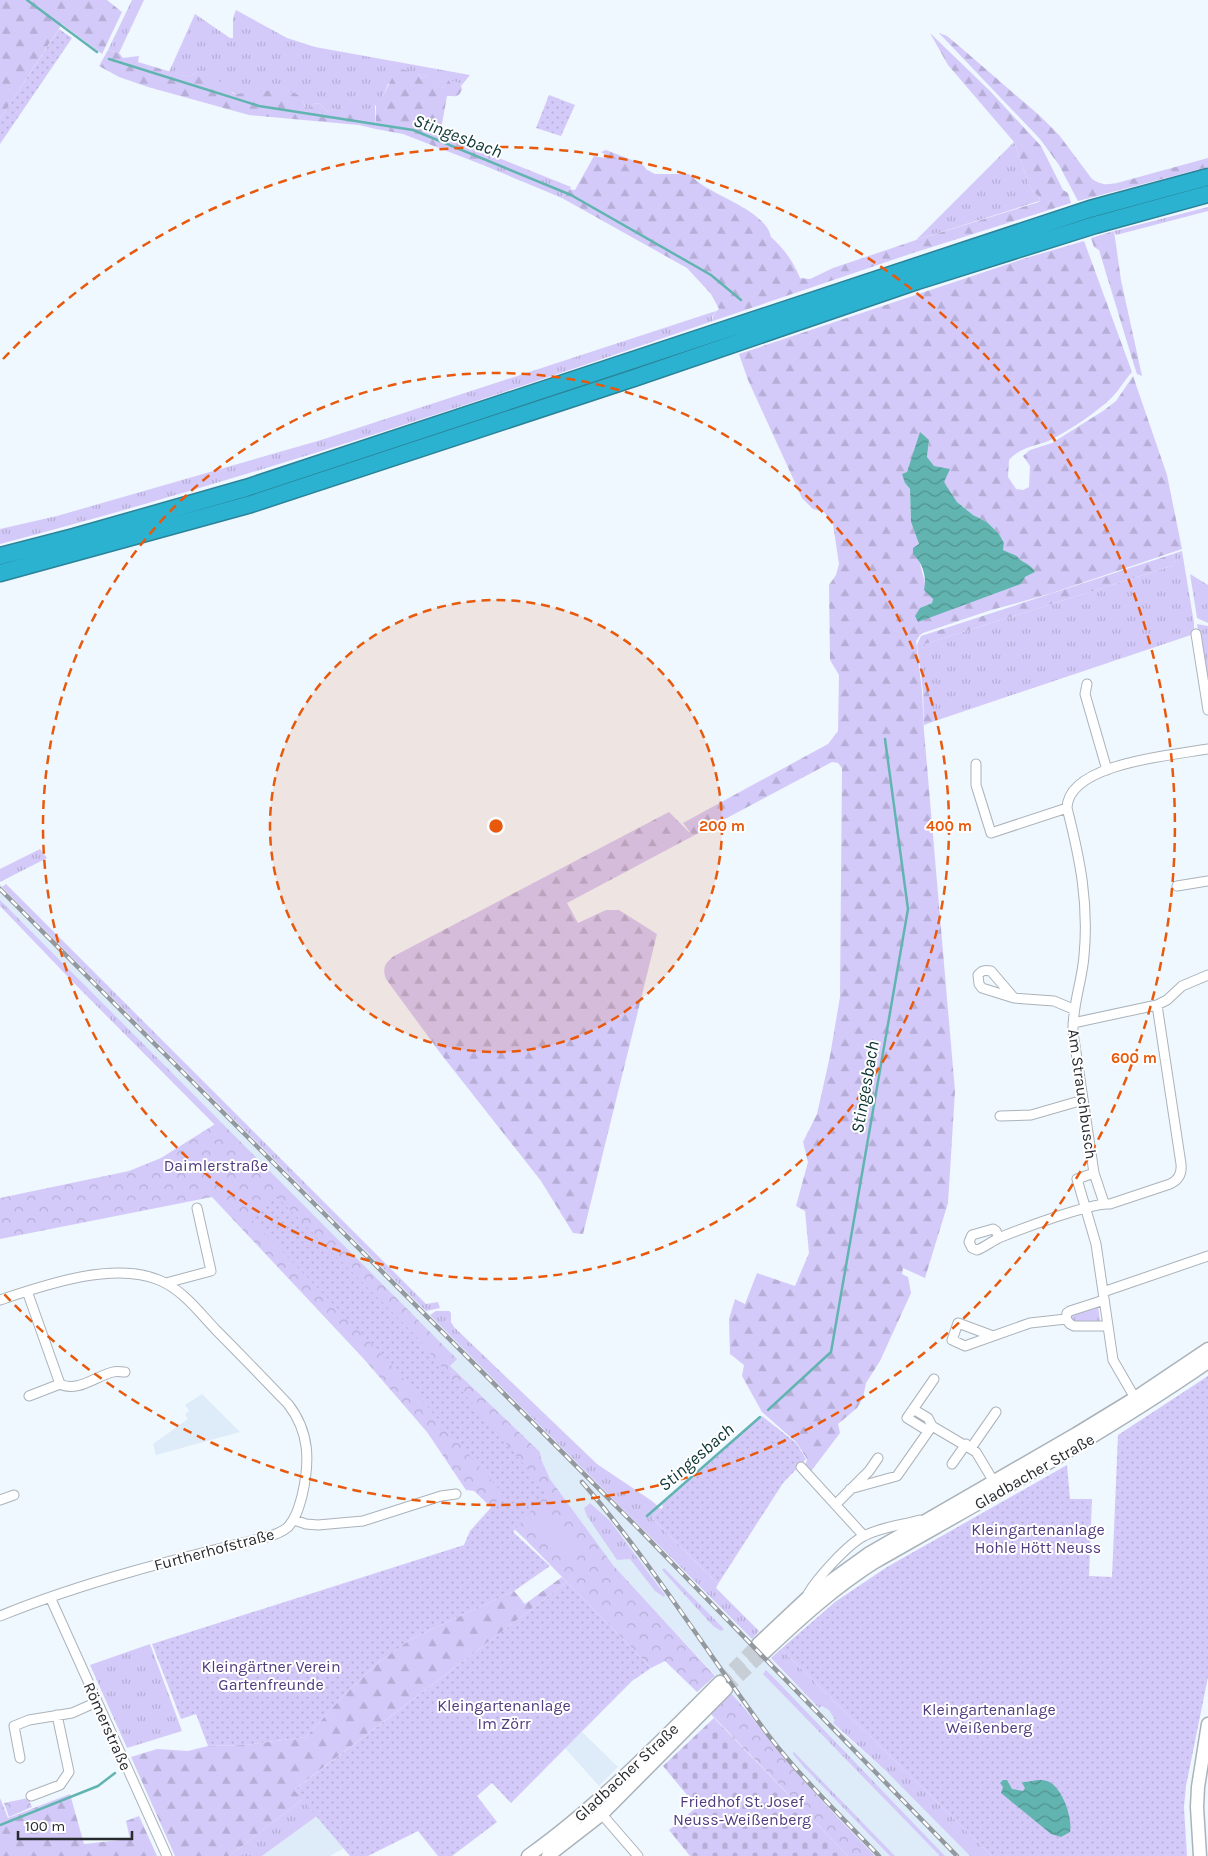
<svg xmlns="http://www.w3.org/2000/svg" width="1208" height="1856" viewBox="0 0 1208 1856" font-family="Karla,sans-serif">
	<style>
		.built { fill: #ddecf8 }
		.grass { fill: url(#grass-tufts) }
		.forest { fill: url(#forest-firs); fill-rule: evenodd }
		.cemetery { fill: url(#cemetery-stones) }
		.park { fill: url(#park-crowns) }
		.garden { fill: url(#garden-dots) }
		.pitch { fill: #d4caf9 }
		.water { fill: url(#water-waves) }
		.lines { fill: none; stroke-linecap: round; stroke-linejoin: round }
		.stream { stroke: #62b4b1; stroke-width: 2.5 }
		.secondary-tunnel { stroke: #c7ced5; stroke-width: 12; stroke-dasharray: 12 6; stroke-linecap: butt }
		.street-casing { stroke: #abb3ba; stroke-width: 11 }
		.secondary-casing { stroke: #abb3ba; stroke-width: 15 }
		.highway-casing { stroke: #2b8398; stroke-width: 19 }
		.street { stroke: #fff; stroke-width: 9 }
		.secondary { stroke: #fff; stroke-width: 12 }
		.highway { stroke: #2cb2d1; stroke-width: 16 }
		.rail-casing { stroke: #93999f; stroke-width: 4.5 }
		.rail { stroke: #fff; stroke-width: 2.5; stroke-dasharray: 8; stroke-linecap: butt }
		.ring { fill: none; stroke: #e8590c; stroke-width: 2.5; stroke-dasharray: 9 6 }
		.labels { text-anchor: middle; stroke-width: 4; stroke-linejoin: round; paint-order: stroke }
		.street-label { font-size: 16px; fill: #282b2e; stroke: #fff }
		.park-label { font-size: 16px; fill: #4f3b7f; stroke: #fff }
		.water-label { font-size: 18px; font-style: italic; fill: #0b3433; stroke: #fff }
		.centre { fill: #e8590c; stroke: #fff; stroke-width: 2.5 }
		.ring-label { font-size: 15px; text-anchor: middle; font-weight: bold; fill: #e8590c; stroke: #fff; stroke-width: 4; stroke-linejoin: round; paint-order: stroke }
	</style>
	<defs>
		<pattern id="grass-tufts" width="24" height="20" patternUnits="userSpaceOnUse" patternTransform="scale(1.25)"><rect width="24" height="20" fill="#d4caf9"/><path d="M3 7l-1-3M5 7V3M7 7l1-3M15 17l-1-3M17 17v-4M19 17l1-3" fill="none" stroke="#b6aed6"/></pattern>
		<pattern id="forest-firs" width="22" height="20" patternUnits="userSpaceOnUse" patternTransform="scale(1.25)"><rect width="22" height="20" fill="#d4caf9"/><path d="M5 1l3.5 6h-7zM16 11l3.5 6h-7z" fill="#b6aed6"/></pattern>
		<pattern id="cemetery-stones" width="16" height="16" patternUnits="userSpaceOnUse" patternTransform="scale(1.25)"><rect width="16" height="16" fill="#d4caf9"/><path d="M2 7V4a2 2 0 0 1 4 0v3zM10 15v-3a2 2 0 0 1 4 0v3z" fill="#b6aed6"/></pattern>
		<pattern id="park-crowns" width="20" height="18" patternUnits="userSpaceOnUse" patternTransform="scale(1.25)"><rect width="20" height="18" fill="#d4caf9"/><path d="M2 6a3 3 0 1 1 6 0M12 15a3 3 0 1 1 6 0" fill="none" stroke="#b6aed6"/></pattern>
		<pattern id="garden-dots" width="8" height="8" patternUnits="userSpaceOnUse" patternTransform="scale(1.25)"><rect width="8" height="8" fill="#d4caf9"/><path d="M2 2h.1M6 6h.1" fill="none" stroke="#b6aed6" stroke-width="1.8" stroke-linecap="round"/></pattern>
		<pattern id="water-waves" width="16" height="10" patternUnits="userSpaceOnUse" patternTransform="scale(1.25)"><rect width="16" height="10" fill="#62b4b1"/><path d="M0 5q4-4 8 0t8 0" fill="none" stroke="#519390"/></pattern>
	</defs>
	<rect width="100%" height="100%" fill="#eff7ff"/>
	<!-- built -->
	<path class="built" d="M 0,884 L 426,1311 L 819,1708 L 822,1705 L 830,1710 L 835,1720 L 833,1723 L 842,1733 L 885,1770 L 970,1856 L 875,1856 L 812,1791 L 741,1703 L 613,1565 L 550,1479 L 541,1459 L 540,1452 L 450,1366 L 456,1359 L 0,900 Z
		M 202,1394 L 240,1432 L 156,1455 L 153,1444 L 188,1419 L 185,1414 L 189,1411 L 185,1405 Z
		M 582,1732 L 618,1767 L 599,1786 L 565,1748 Z
		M 317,1816 L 344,1848 L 330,1856 L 262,1856 Z"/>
	<!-- grass -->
	<path class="grass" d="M 132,0 L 144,0 L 119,53 L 108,50 Z
		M 236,10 L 287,38 L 315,47 L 470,75 L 461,86 L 460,83 L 441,88 L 439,80 L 427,75 L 421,79 L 419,74 L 388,84 L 383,96 L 375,106 L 376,129 L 359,125 L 360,119 L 336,108 L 327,112 L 319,103 L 314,104 L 309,109 L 306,109 C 299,78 257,97 236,94 C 233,93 205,74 199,71 L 188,77 L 169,72 L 195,14 L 230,38 L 233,38 L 233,18 Z
		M 1014,142 L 1031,189 L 1040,198 L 1039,201 L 916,240 Z
		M 486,153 L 571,187 L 570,189 L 567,189 L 562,198 L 483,165 L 487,157 Z
		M 1208,207 L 1208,211 L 1116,235 L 1114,231 Z
		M 716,311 L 712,317 L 713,321 C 478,402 240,481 0,544 L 0,529 L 57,516 L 321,440 Z
		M 1182,551 L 1194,623 L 1194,634 L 935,721 L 922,667 L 922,648 L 925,644 L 1175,565 L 1173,554 Z
		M 1190,574 L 1208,585 L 1208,623 L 1197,618 Z
		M 1197,624 L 1208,626 L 1208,694 Z
		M 40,849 L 47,858 L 0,882 L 0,869 Z
		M 6,884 L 426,1304 L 438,1302 L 440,1308 L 426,1311 L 2,887 Z
		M 0,900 L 220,1121 L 215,1125 L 72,981 L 0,906 Z
		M 1098,1306 L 1100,1321 L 1075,1323 L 1070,1318 L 1073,1313 Z
		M 436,1311 L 449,1311 L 451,1313 L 451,1322 L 454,1327 L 597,1464 L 652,1501 L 661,1509 L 652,1518 L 718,1584 L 716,1588 L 759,1631 L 752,1639 L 430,1315 Z
		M 590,1503 L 610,1521 L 665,1595 L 664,1597 L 655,1591 L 630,1559 L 617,1560 L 587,1516 L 584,1508 Z
		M 664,1568 L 724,1629 L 721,1631 L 713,1626 L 662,1570 Z
		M 150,1644 L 182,1731 L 127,1748 L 90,1665 Z
		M 781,1649 L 992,1856 L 970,1856 L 885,1770 L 833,1723 L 835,1720 L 829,1710 L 822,1706 L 819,1708 L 771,1658 Z
		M 766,1670 L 777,1681 L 945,1856 L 940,1856 L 763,1674 Z
		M 793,1751 L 895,1856 L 890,1856 L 803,1766 L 793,1754 Z
		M 303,1799 L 317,1816 L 262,1856 L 229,1856 Z"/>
	<!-- forest -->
	<path class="forest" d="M 0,0 L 107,0 L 122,12 L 102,54 L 62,24 L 0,119 Z
		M 930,33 L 990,91 L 1041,146 L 1063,190 L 1068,193 L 1071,203 L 910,254 L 713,321 C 712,316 715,312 719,309 L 711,294 L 687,268 L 562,198 L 567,189 L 575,190 L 594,156 L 604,158 L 606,155 L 601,152 L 606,150 L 642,164 L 647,170 L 655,174 L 689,174 C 693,177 696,181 701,184 C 719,197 767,213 771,237 C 785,250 793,261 800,278 L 810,279 L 833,268 L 916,240 L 1039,202 L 1040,198 L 1031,189 L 1014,142 L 948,65 Z
		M 939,33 L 947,36 L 959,46 L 1039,115 L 1059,135 L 1092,179 C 1101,185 1107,185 1117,183 L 1208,158 L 1208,167 L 1078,201 L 1059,165 L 1040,139 Z
		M 108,50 L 119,53 L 123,58 L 139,56 L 138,62 L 188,77 L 199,71 L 207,71 L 234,94 C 251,93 284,86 298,95 C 303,98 304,104 306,109 L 309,109 L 314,104 L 319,103 L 327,112 C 338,107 347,105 358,110 L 360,116 L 359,125 L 249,115 L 148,87 L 119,77 L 99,66 Z
		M 401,69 L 413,72 L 417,71 L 421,79 L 427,75 L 433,73 L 439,80 L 442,88 L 444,87 L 449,80 L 460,83 L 462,89 C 459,98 455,96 447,96 L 440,135 L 486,153 L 487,157 L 483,165 L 403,134 L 376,129 L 376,97 L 383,96 L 396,70 Z
		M 1114,231 L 1121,280 L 1142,376 L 1137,374 L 1134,365 L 1099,250 L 1094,247 L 1091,238 Z
		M 1084,241 L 1132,372 C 1123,382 1117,394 1107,402 C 1092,415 1074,427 1056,437 C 1038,448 1025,443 1009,460 L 1008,477 L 1016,489 L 1023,490 L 1029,487 L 1030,466 L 1023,456 L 1030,450 L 1052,443 L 1103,411 L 1116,401 L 1133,376 L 1167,475 L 1182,549 L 1049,594 L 988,611 L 923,633 L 920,635 L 916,641 L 922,691 L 924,731 L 955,1091 L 948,1203 L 925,1278 L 903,1268 L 902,1274 L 908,1277 L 911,1293 L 880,1361 L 866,1383 L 863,1398 L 857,1408 L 838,1424 L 840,1433 L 809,1474 L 804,1469 L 807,1459 L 796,1442 L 762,1412 L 742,1376 L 744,1365 L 730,1354 L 729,1319 L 735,1299 L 745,1304 L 757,1273 L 795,1286 L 809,1253 L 805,1211 L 796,1206 L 808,1162 L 803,1142 L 817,1114 L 830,1056 L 840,997 L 842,768 L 838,763 L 832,762 L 567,903 L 578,923 L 606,910 L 619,910 L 657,934 L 583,1234 L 573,1233 L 541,1181 L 441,1054 L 386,979 C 382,968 385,963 394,956 L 669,812 L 693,836 L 683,823 L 828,744 L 838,731 L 839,675 L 830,660 L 829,585 L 836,575 L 839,564 L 833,524 L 824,512 L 813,509 L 802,498 L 748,380 L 739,354 L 1026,258 ZM 929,440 L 927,457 L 957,502 L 973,515 L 987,522 L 999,534 L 1004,543 L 1002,550 L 1017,556 C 1022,565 1030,562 1035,572 L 1025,577 L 920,608 L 932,603 L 933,598 L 925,583 L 919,560 L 919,544 L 911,522 L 910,489 L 905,483 L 907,472 Z
		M 1173,554 L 1175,565 L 925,644 L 922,648 L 923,667 L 935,721 L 924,725 L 923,691 L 917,645 L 921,636 Z
		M 562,1577 L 567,1582 L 295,1789 L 303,1799 L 229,1856 L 175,1856 L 131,1757 L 157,1749 L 188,1751 L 208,1746 L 245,1745 L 306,1737 L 344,1695 L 379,1662 L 411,1639 L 514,1591 L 525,1604 Z
		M 70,1794 L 84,1844 L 130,1839 L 126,1821 L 139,1816 L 157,1856 L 0,1856 L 0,1798 L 8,1818 Z"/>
	<!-- cemetery -->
	<path class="cemetery" d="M 714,1718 L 848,1856 L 690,1856 L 669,1830 L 697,1807 L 663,1766 Z"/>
	<!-- park -->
	<path class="park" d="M 220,1121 L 457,1359 L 450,1366 L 540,1452 L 541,1459 L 550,1479 L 613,1565 L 715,1676 L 697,1692 L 665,1661 L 651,1668 L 526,1540 L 474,1491 L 466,1490 L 427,1432 L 363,1358 L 212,1197 L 0,1239 L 0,1198 L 129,1171 L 161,1158 Z
		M 730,1692 C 752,1715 770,1742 791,1766 C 817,1797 846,1826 875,1856 L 848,1856 L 709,1712 Z
		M 28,1798 L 32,1807 L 9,1817 L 4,1803 Z"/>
	<!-- garden -->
	<path class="garden" d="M 59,29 L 72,38 L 0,144 L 0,119 Z
		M 549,95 L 575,105 L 561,136 L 536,128 Z
		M 276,1196 L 415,1335 L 547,1492 L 513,1532 L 550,1566 L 514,1591 L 411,1639 L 379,1662 L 344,1695 L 306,1737 L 245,1745 L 208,1746 L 196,1714 L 181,1719 L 152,1644 L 464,1545 L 470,1531 L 503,1494 L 385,1358 L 251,1219 Z
		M 1208,1376 L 1208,1677 L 1186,1786 L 1184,1807 L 1187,1856 L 992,1856 L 781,1649 L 835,1602 L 887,1567 L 1067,1465 L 1070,1499 L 1092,1499 L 1089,1576 L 1112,1577 L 1118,1435 Z
		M 762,1416 L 796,1443 L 806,1459 L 783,1483 L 718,1584 L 652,1518 L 663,1507 L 662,1504 Z
		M 567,1582 L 651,1668 L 632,1681 L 511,1803 L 492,1783 L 477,1796 L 497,1822 L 452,1856 L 438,1856 L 418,1831 L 368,1856 L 350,1856 L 294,1790 Z"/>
	<!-- pitch -->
	<path class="pitch" d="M 549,1511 L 584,1545 L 566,1563 L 531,1529 Z"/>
	<!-- water -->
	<path class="water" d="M 920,432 L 929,440 L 927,457 L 934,466 L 950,469 L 944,482 L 957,502 L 973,515 L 987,522 L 999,534 L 1004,543 L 1003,550 L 1017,556 C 1022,564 1030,562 1035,572 L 1025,577 L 1021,584 L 918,622 L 915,616 L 920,608 L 932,603 L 933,599 L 924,590 C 927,578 923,563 913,554 L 913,548 L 919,544 L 911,522 L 910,489 L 905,483 L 902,474 L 907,472 Z
		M 1003,1780 L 1007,1780 L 1012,1789 L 1023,1791 L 1025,1788 L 1022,1783 L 1024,1782 C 1031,1782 1039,1778 1047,1781 C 1062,1786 1073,1818 1070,1832 L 1061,1837 L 1051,1834 L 1001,1793 L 1003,1787 L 1000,1783 Z"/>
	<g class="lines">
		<!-- stream -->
		<path class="stream" d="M 27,0 L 97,52
			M 109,59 L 259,106 L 413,130 L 571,195 L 711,275 L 741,300
			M 768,1410 L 831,1352 L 908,909 L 885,739
			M 647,1516 L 760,1417
			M 0,1825 L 98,1786 L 115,1773"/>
		<!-- secondary-tunnel -->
		<path class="secondary-tunnel" d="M 720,1682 L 758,1644
			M 726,1689 L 765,1652"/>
		<!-- street casing -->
		<g class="street-casing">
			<path id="street" d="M 1196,634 L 1208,710
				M 1087,684 L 1085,694 L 1107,770
				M 976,764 L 976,785 L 991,833 L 1067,808
				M 1177,886 L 1208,881
				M 1014,998 L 991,971 C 985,970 982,970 978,975 L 979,984 L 982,988 L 1014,998 L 1054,1001 L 1073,1009
				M 1073,1023 L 1157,1005 L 1167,1000 L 1182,986 L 1208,975
				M 1000,1116 L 1031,1115 L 1083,1100
				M 1094,1173 L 1077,1179 L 1096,1244 L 1113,1360 L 1135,1398 L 1135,1403
				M 1104,1203 L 1094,1173 L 1073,1032 C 1072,1006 1082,982 1084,956 C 1089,903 1080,859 1067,808 C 1068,763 1174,755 1208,749
				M 999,1238 L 996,1231 L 993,1229 L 972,1235 L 969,1242 L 972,1248 L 977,1250 C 985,1247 992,1241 1001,1237 C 1021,1229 1092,1202 1110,1204 L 1170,1184 C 1179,1180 1182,1173 1181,1164 L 1157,1005
				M 166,1283 L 211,1271 L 197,1208
				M 27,1291 L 60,1384 C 77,1393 96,1376 113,1372 C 117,1371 121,1372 125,1372
				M 1103,1292 L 1208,1256
				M 0,1300 C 45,1285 113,1261 159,1280 C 183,1290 199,1312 216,1330 C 240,1354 264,1379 288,1404 C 310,1432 310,1462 302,1496 C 299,1507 296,1518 288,1527 C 282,1532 274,1535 267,1537 C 176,1559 86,1581 0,1616
				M 1104,1300 L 1070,1311 L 1067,1313 L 1066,1319 L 1070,1324 L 1074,1326 L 1107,1326
				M 993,1336 L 958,1323 L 952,1340 L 965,1346 L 1030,1323 L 1066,1319
				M 29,1396 L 60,1384
				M 913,1409 L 928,1418 L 932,1426 L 976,1452 L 994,1482
				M 928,1431 L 907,1418 L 934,1379
				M 971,1448 L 996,1412
				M 952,1464 L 966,1444
				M 801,1467 L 864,1536
				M 850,1489 L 897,1476 L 932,1426
				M 0,1500 L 14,1495
				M 836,1504 L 869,1471 L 878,1458
				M 294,1520 L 306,1524 L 318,1525 L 363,1521 L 441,1496 L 456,1494
				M 808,1594 C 817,1578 848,1544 864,1536 C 881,1527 902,1525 920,1520
				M 50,1597 L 167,1856
				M 20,1758 L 14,1726 L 29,1720 L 72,1713 L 97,1702
				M 31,1796 L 60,1785 L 69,1772 L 57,1715
				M 599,1811 L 638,1856"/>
		</g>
		<!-- secondary casing -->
		<g class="secondary-casing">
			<path id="secondary" d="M 758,1644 L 807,1598 L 868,1554 L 1076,1434 L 1135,1398 L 1208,1349
				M 765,1652 C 800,1619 834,1588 875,1562 C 987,1498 1101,1436 1208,1362
				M 528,1856 C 598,1806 659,1743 720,1682
				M 548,1856 L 602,1814 L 726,1689
				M 1200,1856 L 1197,1807 L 1198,1787 L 1208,1724"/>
		</g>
		<!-- highway casing -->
		<g class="highway-casing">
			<path id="highway" d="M 0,556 L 74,537 L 246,488 L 1090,209 L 1208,177
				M 0,573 L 251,504 L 634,378 L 917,281 L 1095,225 L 1208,194"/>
		</g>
		<!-- street -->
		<use href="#street" class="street"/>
		<!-- secondary -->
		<use href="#secondary" class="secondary"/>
		<!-- highway -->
		<use href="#highway" class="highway"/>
		<!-- rail casing -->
		<g class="rail-casing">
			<path id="rail" d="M 0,889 L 636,1526 L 957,1856
				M 582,1482 C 651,1561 706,1652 769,1736 C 802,1779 842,1817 879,1856"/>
		</g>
		<!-- rail -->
		<use href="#rail" class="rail"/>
	</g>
	<!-- distance rings -->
	<circle cx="496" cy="826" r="226" fill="#e8590c" fill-opacity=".12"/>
	<g class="ring">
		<circle cx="496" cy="826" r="226"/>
		<circle cx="496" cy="826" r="453"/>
		<path d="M3 359A679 679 0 1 1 3 1293"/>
	</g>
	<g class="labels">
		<!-- street labels -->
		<g class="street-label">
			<text transform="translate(1083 1094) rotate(82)" y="6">Am Strauchbusch</text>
			<text transform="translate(1034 1471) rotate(-30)" y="6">Gladbacher Straße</text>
			<text transform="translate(214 1549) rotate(-15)" y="6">Furtherhofstraße</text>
			<text transform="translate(108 1726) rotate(66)" y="6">Römerstraße</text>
			<text transform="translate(626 1772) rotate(-43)" y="6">Gladbacher Straße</text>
		</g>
		<!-- park labels -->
		<g class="park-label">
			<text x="216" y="1171">Daimlerstraße</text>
			<text x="1038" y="1535">Kleingartenanlage<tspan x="1038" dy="18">Hohle Hött Neuss</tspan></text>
			<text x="271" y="1672">Kleingärtner Verein<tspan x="271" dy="18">Gartenfreunde</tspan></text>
			<text x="504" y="1711">Kleingartenanlage<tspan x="504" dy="18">Im Zörr</tspan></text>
			<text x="989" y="1715">Kleingartenanlage<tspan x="989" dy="18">Weißenberg</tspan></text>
			<text x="742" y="1807">Friedhof St. Josef<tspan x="742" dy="18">Neuss-Weißenberg</tspan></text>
		</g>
		<!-- water labels -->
		<g class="water-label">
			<text transform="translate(458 136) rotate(21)" y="6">Stingesbach</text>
			<text transform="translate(865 1087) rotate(-80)" y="6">Stingesbach</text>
			<text transform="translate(696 1457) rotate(-41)" y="6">Stingesbach</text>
		</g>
	</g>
	<circle cx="496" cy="826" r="8" class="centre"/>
	<g class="ring-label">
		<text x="722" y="831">200 m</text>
		<text x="949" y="831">400 m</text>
		<text x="1134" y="1063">600 m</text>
	</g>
	<!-- scale -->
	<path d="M18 1831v8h114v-8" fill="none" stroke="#282b2e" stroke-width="2.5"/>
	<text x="25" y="1831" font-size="15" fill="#282b2e" stroke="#ffffff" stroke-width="4" paint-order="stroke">100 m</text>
</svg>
